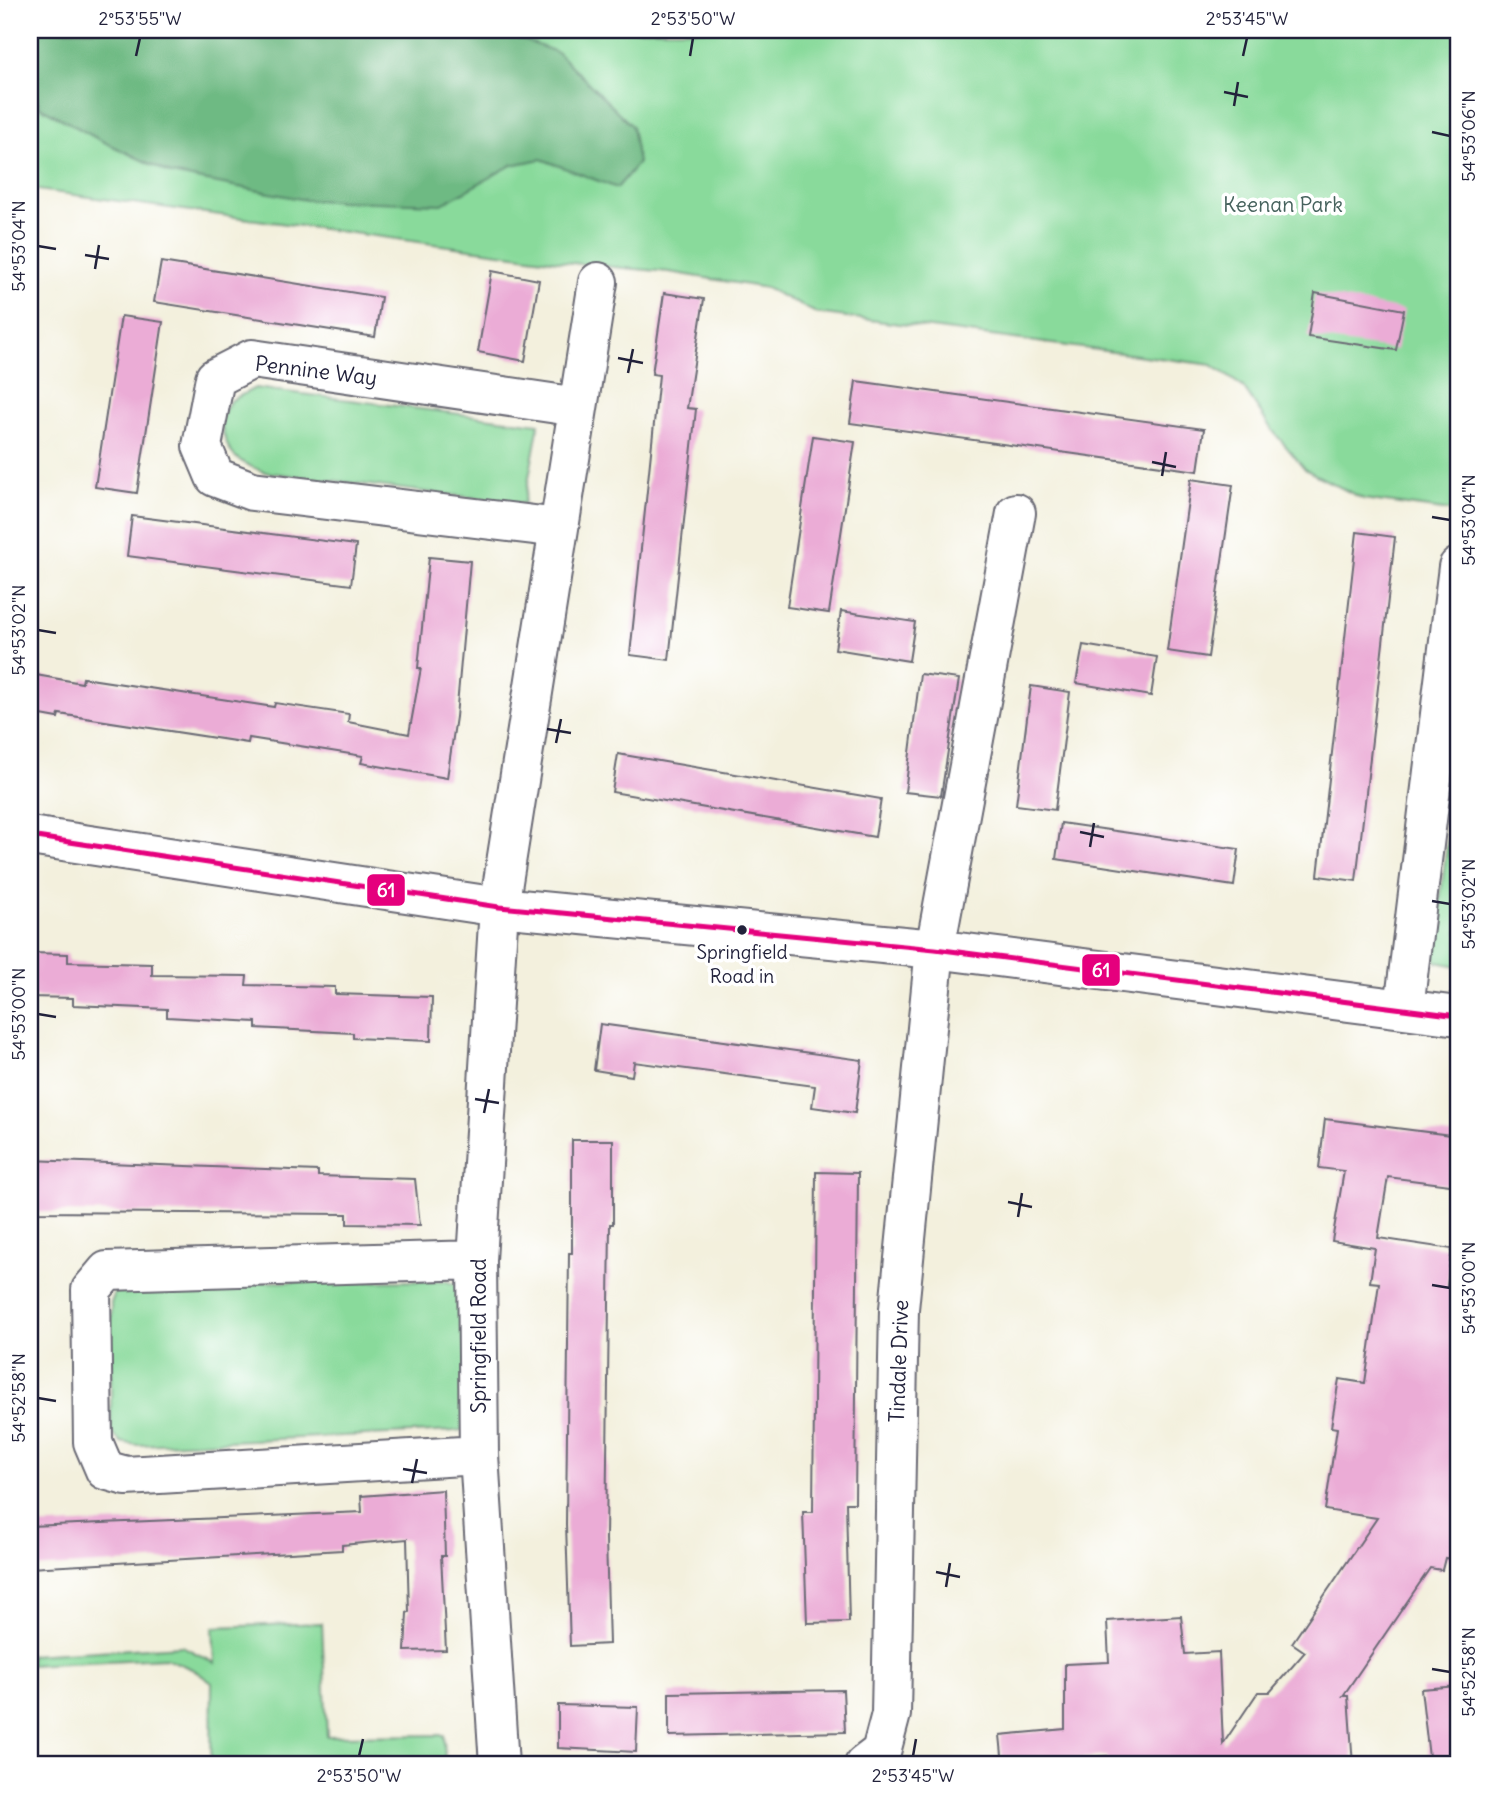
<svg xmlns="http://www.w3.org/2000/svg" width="1488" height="1795" viewBox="0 0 1488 1795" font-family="Delius,sans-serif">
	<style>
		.green { fill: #89da9b; stroke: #567e6b; stroke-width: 2 }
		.forest { fill: #6eba83; stroke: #486e5f; stroke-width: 2 }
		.building { fill: #ebacd6 }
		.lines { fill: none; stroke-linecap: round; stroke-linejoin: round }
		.minor-casing { stroke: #6b6a74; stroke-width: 42 }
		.minor { stroke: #fff; stroke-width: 38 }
		.bus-1-casing { stroke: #fff; stroke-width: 10 }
		.bus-1 { stroke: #e5007d; stroke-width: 5 }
		.ticks { fill: none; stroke: #22223b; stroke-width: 2.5 }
		.bus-dot { fill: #22223b; stroke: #fff; stroke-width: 2.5 }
		.labels { text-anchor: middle; stroke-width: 7; stroke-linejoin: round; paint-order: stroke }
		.bus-label { font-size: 19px; fill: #22223b; stroke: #fff }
		.park-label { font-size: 21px; fill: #46625d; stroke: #fff }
		.street-label { font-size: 21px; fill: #22223b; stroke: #fff }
		.line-badge { stroke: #fff; stroke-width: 2.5 }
		.badge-label { font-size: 19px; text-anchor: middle; font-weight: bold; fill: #fff }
		.neatline { fill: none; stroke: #22223b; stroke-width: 2.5 }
		.ticks-label { font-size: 18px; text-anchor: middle; fill: #22223b }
	</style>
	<rect width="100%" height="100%" fill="#fff"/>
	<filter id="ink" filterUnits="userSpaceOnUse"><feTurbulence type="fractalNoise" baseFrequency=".0143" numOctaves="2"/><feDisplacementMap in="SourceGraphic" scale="14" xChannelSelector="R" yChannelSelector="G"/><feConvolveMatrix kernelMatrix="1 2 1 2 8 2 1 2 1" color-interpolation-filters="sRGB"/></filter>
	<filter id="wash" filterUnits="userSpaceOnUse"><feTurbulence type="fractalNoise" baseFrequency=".00686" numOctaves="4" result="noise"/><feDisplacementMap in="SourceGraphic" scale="28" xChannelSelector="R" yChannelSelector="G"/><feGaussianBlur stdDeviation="1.57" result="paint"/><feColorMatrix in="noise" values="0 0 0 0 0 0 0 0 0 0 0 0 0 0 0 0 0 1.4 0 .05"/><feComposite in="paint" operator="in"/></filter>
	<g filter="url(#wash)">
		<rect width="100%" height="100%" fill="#f3f0dd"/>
		<!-- green -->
		<path class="green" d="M 30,30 L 1458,30 L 1458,512 L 1363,499 L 1306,470 L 1272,430 L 1243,387 L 1212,365 L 816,313 L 766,288 L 669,272 L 580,264 L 30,189 Z
			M 255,388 L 539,424 L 524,504 L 264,472 C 232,460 227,453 220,420 L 230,401 Z
			M 1458,760 L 1458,966 L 1437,962 L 1433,955 Z
			M 446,1281 L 467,1289 L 474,1426 L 457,1431 L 137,1445 L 121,1442 L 111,1432 L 111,1303 L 116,1290 L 128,1283 Z
			M 322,1623 L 327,1736 L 444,1735 L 445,1765 L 211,1765 L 212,1683 L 194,1670 L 166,1658 L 30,1665 L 30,1655 L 182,1646 L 215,1663 L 213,1627 Z"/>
		<!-- forest -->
		<path class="forest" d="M 30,30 L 496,30 L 557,52 L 632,126 L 638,163 L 617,188 L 541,159 L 512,165 L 442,204 L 306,200 L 171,174 L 98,139 L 40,107 L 30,83 Z"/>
		<g id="blocks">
			<!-- building -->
			<path class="building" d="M 161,262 L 381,297 L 375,337 L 154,302 Z
				M 492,271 L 539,280 L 525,361 L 478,352 Z
				M 664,293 L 704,299 L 687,408 L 696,409 L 669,660 L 630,655 L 659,375 L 652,374 Z
				M 1315,293 L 1404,310 L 1396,350 L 1308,337 Z
				M 121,316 L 163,322 L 137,493 L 95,487 Z
				M 856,381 L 1204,429 L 1198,471 L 850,423 Z
				M 813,436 L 855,442 L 829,613 L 787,607 Z
				M 1191,479 L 1233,485 L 1208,657 L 1167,651 Z
				M 132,516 L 356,545 L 351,585 L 127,556 Z
				M 1357,532 L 1395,537 L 1356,881 L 1318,876 Z
				M 429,557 L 470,561 L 456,717 L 447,778 L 361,763 L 363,756 L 249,738 L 248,743 L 59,714 L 58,718 L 30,713 L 30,674 L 82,683 L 83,678 L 274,707 L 275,703 L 349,714 L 348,722 L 409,734 L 421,668 L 418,668 Z
				M 841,611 L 915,622 L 909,661 L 835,649 Z
				M 1083,645 L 1157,657 L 1151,696 L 1076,683 Z
				M 920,674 L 959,679 L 941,796 L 905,792 Z
				M 1031,686 L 1070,692 L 1055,810 L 1016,805 Z
				M 618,754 L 881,799 L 875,837 L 612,792 Z
				M 1061,823 L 1239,849 L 1234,886 L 1056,859 Z
				M 30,953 L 68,954 L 68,962 L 152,964 L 152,975 L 247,976 L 246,985 L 335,987 L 335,994 L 432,997 L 431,1041 L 353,1038 L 353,1033 L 256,1028 L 256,1022 L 167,1017 L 167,1009 L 73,1005 L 73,998 L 30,997 Z
				M 600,1024 L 862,1060 L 855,1113 L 812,1107 L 815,1086 L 634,1062 L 632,1076 L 594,1070 Z
				M 1325,1119 L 1458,1136 L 1458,1186 L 1388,1177 L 1378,1238 L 1452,1249 L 1447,1286 L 1458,1287 L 1458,1560 L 1445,1558 L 1442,1570 L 1430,1568 L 1343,1696 L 1348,1696 L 1353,1765 L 1108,1765 L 1107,1756 L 1003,1765 L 1000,1735 L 1065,1729 L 1065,1664 L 1109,1662 L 1107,1621 L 1181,1616 L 1185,1654 L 1219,1652 L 1223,1744 L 1258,1692 L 1270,1692 L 1305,1652 L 1292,1643 L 1377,1518 L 1325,1510 L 1337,1428 L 1331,1427 L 1339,1379 L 1365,1383 L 1379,1283 L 1370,1282 L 1375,1248 L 1332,1241 L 1344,1171 L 1319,1168 Z
				M 572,1140 L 613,1140 L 613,1224 L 610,1224 L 606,1539 L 609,1644 L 570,1646 L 566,1524 L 569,1253 L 572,1253 Z
				M 30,1160 L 318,1171 L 318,1176 L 415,1179 L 420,1225 L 347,1224 L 347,1214 L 30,1212 Z
				M 816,1172 L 858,1173 L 855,1503 L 846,1503 L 849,1622 L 807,1623 L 803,1512 L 813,1512 Z
				M 443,1490 L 445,1556 L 441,1556 L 446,1650 L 405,1651 L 407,1613 L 409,1612 L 407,1539 L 342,1545 L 342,1550 L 30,1568 L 30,1526 L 362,1512 L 361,1496 Z
				M 1458,1686 L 1458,1754 L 1429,1757 L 1421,1689 Z
				M 843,1690 L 845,1732 L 669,1736 L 669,1693 Z
				M 558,1705 L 638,1707 L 636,1752 L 558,1748 Z"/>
		</g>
	</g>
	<g filter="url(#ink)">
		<use href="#blocks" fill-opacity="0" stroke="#6b6a74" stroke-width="2"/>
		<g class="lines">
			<!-- minor casing -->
			<g class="minor-casing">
				<path id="minor" d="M 559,528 L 252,491 L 215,477 L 202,446 L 215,378 L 252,359 L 578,407
					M 30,836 L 499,907 L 935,949 L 1458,1016
					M 1404,1008 L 1458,567
					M 477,1260 L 107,1271 L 91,1290 L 93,1442 L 105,1470 L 126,1476 L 479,1455
					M 499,1765 L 479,1455 L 477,1260 L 499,907 L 598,282
					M 864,1765 L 881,1752 L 891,1714 L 899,1309 L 931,988 L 935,949 L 1016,513"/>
			</g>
			<!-- minor -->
			<use href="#minor" class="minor"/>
			<!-- bus-1 casing -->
			<g class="bus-1-casing">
				<path id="bus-1" d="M 30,836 L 499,907 L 935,949 L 1458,1016"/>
			</g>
			<!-- bus-1 -->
			<use href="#bus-1" class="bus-1"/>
		</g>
	</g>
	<!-- ticks -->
	<path class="ticks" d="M 136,56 L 140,38M 690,56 L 693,38M 1243,56 L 1247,38M 1224,92 L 1248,97M 1234,106 L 1238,82M 1432,132 L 1450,136M 38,246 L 56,249M 85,255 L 109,259M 95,269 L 99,245M 618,358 L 643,363M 628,373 L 633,349M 1152,462 L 1176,467M 1162,476 L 1166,452M 1432,517 L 1450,520M 38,630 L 56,633M 547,729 L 571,733M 556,743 L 561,719M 1080,832 L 1104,837M 1090,847 L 1094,823M 1432,901 L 1450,904M 38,1014 L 56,1017M 475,1099 L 499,1103M 484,1113 L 489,1089M 1008,1202 L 1032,1207M 1018,1217 L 1022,1193M 1432,1285 L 1450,1288M 38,1398 L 56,1401M 403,1469 L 427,1473M 412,1483 L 417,1459M 936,1572 L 960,1577M 946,1587 L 950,1563M 1432,1669 L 1450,1672M 359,1756 L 363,1739M 913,1756 L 916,1739"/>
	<!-- markers -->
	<circle class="bus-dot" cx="742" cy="930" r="6"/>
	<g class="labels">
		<!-- bus labels -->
		<g class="bus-label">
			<text x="742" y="959">Springfield<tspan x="742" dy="24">Road in</tspan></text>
		</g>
		<!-- park labels -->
		<g class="park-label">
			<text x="1283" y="212">Keenan Park</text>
		</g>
		<!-- street labels -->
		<g class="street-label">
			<text transform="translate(316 371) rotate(7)" y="7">Pennine Way</text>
			<text transform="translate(479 1336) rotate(-90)" y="7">Springfield Road</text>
			<text transform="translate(899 1361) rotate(-88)" y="7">Tindale Drive</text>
		</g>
	</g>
	<g class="line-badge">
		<rect x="366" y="873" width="40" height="34" rx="7" fill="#e5007d"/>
		<rect x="1081" y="953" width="40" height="34" rx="7" fill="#e5007d"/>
	</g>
	<g class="badge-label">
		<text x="386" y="897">61</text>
		<text x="1101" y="977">61</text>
	</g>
	<!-- margin -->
	<rect width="1488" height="1795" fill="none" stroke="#fff" stroke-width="77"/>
	<rect x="38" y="38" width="1412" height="1718" class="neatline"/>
	<g class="ticks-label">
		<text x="140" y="25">2°53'55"W</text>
		<text x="693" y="25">2°53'50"W</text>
		<text x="1247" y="25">2°53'45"W</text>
		<text transform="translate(1469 136) rotate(-90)" y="6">54°53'06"N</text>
		<text transform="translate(19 246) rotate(-90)" y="6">54°53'04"N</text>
		<text transform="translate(1469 520) rotate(-90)" y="6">54°53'04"N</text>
		<text transform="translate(19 630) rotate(-90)" y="6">54°53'02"N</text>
		<text transform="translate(1469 904) rotate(-90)" y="6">54°53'02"N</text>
		<text transform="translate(19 1014) rotate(-90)" y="6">54°53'00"N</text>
		<text transform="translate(1469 1288) rotate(-90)" y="6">54°53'00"N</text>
		<text transform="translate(19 1398) rotate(-90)" y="6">54°52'58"N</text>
		<text transform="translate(1469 1672) rotate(-90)" y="6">54°52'58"N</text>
		<text x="359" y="1782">2°53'50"W</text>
		<text x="913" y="1782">2°53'45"W</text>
	</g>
</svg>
